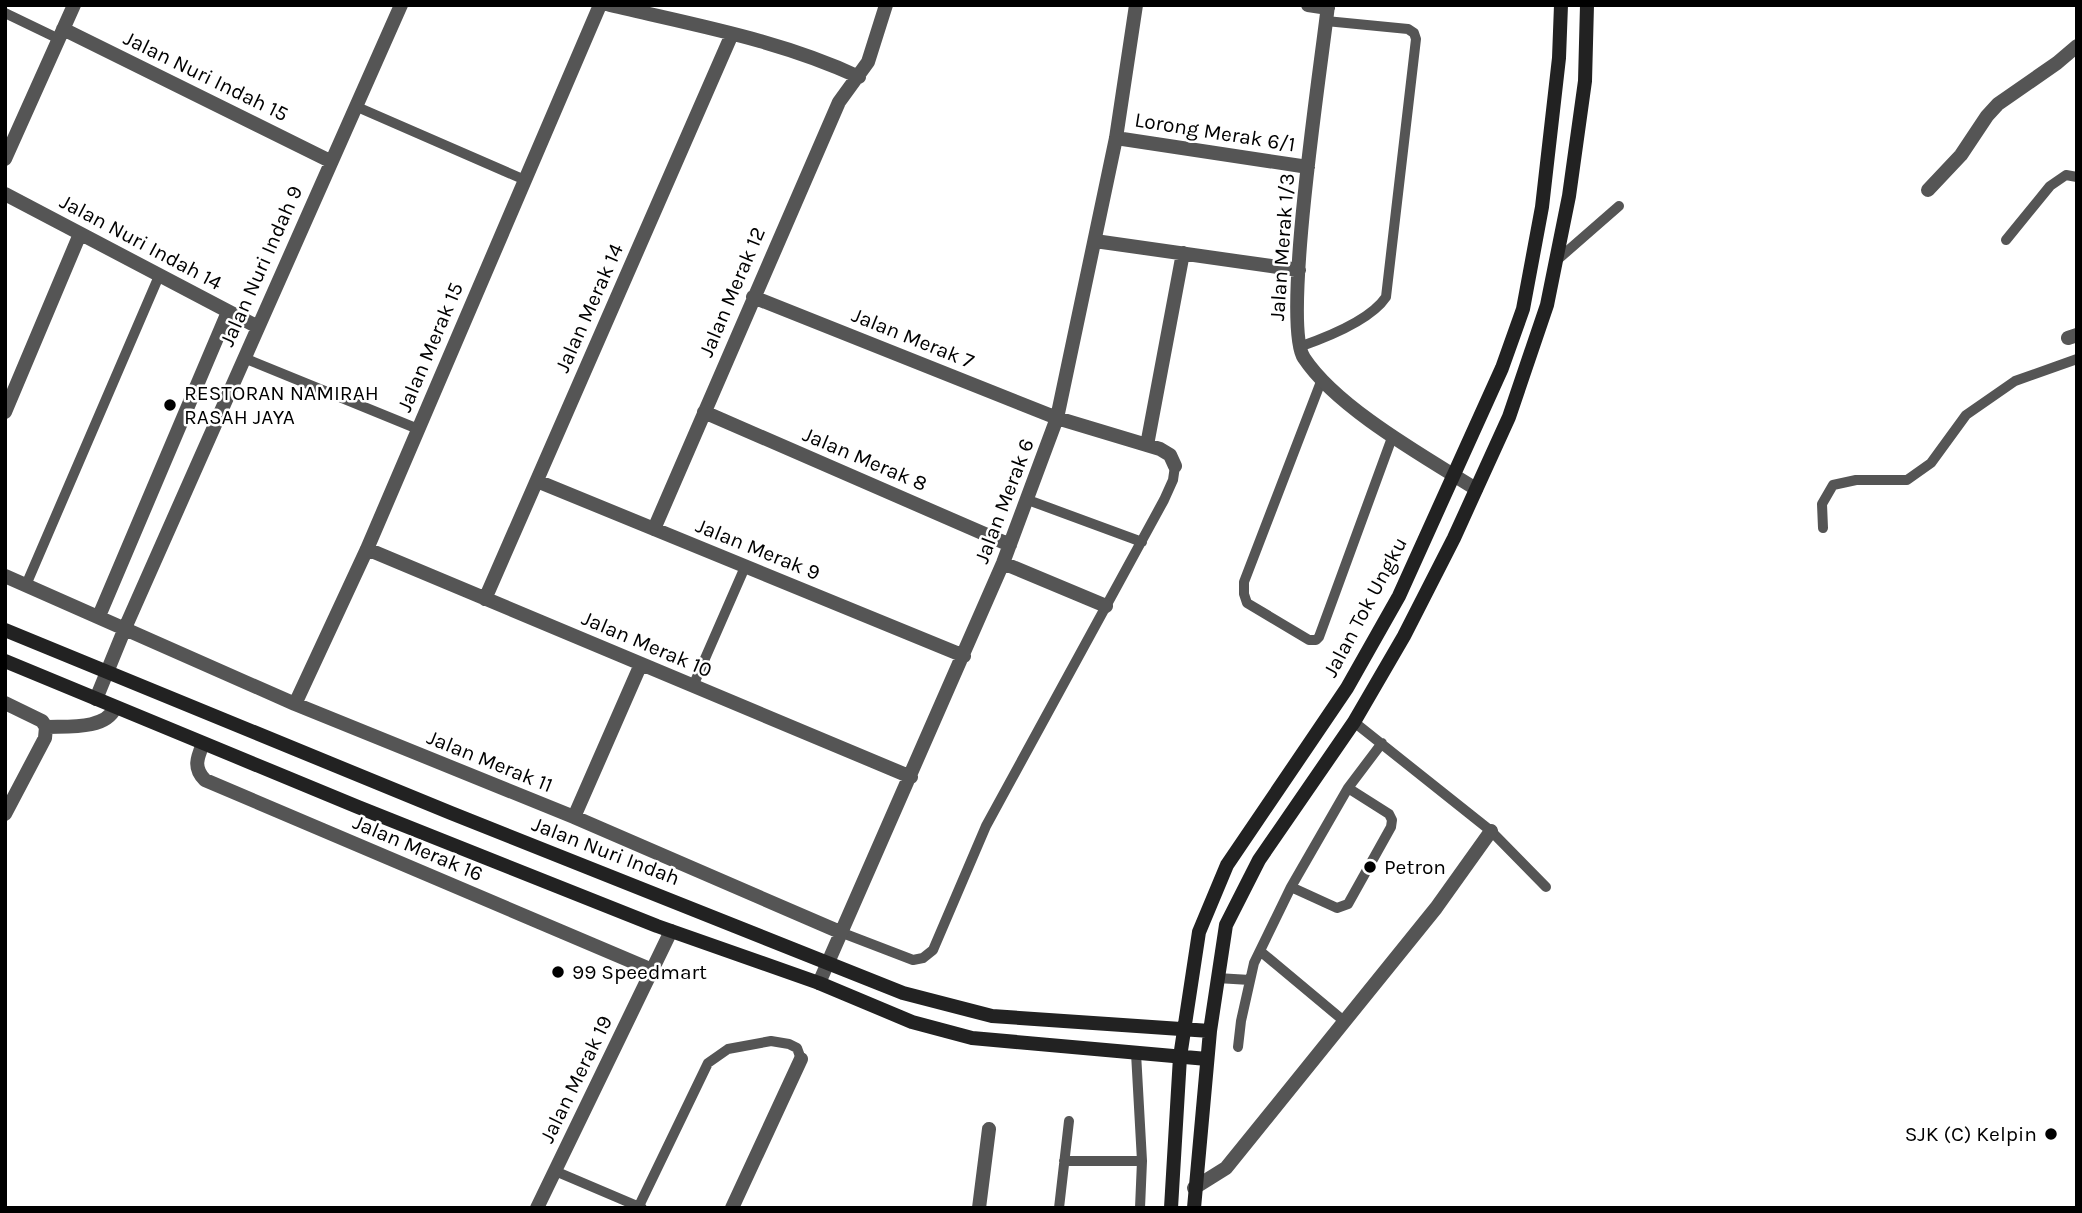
<svg xmlns="http://www.w3.org/2000/svg" width="2082" height="1213" viewBox="0 0 2082 1213" font-family="Karla,sans-serif">
	<style>
		.lines { fill: none; stroke-linecap: round; stroke-linejoin: round }
		.lane { stroke: #555; stroke-width: 10 }
		.street { stroke: #555; stroke-width: 14 }
		.secondary { stroke: #222; stroke-width: 14 }
		.poi-dot { fill: #000; stroke: #fff; stroke-width: 2.5 }
		.labels { text-anchor: middle; stroke-width: 5; stroke-linejoin: round; paint-order: stroke }
		.street-label { font-size: 21px; fill: #000; stroke: #fff }
		.poi-label { font-size: 21px; fill: #000; stroke: #fff; text-anchor: start }
	</style>
	<rect width="100%" height="100%" fill="#fff"/>
	<g class="lines">
		<!-- lane -->
		<path class="lane" d="M 5,13 L 59,39
			M 355,106 L 525,180
			M 2006,240 L 2050,186 L 2066,175 L 2077,177
			M 1556,261 L 1619,206
			M 1299,347 C 1325,338 1370,321 1386,297 L 1416,39 L 1414,33 L 1408,29 L 1326,21
			M 244,358 L 418,429
			M 1322,379 L 1244,582 L 1244,594 L 1247,603 L 1309,640 L 1316,640 L 1319,637 L 1393,435
			M 1028,500 L 1142,542
			M 1823,528 L 1822,504 L 1833,485 L 1856,480 L 1907,480 L 1931,463 L 1966,415 L 2015,381 L 2077,359
			M 26,585 L 159,276
			M 693,686 L 745,567
			M 1354,722 L 1491,831 L 1546,887
			M 1291,887 L 1337,908 L 1348,904 L 1391,827 L 1392,820 L 1389,814 L 1348,788
			M 840,932 L 913,960 L 923,958 L 933,950 L 986,826 L 1164,500 L 1173,480 L 1175,466
			M 1260,951 L 1344,1021
			M 1217,978 L 1250,980
			M 1238,1047 L 1241,1021 L 1254,963 L 1291,887 L 1348,788 L 1382,743
			M 1136,1053 L 1142,1161 L 1140,1208
			M 1064,1161 L 1142,1161
			M 555,1171 L 642,1208
			M 638,1208 L 708,1063 L 728,1049 L 771,1041 L 789,1044 L 797,1048 L 801,1059
			M 1059,1208 L 1069,1121"/>
		<!-- street -->
		<path class="street" d="M 610,5 C 694,25 780,40 859,77
			M 1308,5 L 1328,8
			M 1328,5 C 1322,60 1281,325 1304,358 C 1337,408 1425,457 1476,489
			M 63,29 L 330,161
			M 1116,138 L 1308,167
			M 5,159 L 74,5
			M 1928,190 L 1961,155 L 1987,116 L 1998,104 L 2057,63 L 2077,46
			M 5,194 L 258,327
			M 1095,241 L 1299,270
			M 753,297 L 1057,418 L 1160,449 L 1170,455 L 1175,466
			M 2068,338 L 2077,335
			M 5,412 L 80,234
			M 704,412 L 1010,545
			M 1147,445 L 1183,253
			M 537,481 L 964,656
			M 654,529 L 839,102 L 868,62 L 886,5
			M 367,549 L 911,777
			M 1003,563 L 1106,606
			M 5,576 L 295,704 L 574,817 L 840,932
			M 485,599 L 732,34
			M 99,616 L 228,312
			M 96,699 L 125,628 L 401,5
			M 5,703 L 42,721 L 46,727
			M 295,704 L 367,549 L 600,5
			M 46,727 C 67,726 105,730 115,708
			M 203,744 C 197,758 193,768 205,780 L 652,970
			M 5,814 L 45,738 L 46,727
			M 574,817 L 641,664
			M 819,983 L 1003,563 L 1057,418 L 1116,138 L 1136,5
			M 1194,1188 L 1226,1168 L 1436,908 L 1491,831
			M 537,1208 L 671,931
			M 732,1208 L 801,1059
			M 979,1208 L 989,1129"/>
		<!-- secondary -->
		<path class="secondary" d="M 5,630 L 451,813 L 903,993 L 992,1016 L 1210,1031
			M 5,661 L 358,807 L 657,926 L 819,983 L 912,1022 L 972,1038 L 1207,1059
			M 1171,1208 L 1180,1057 L 1199,932 L 1227,865 L 1347,688 L 1399,596 L 1502,368 L 1523,309 L 1542,207 L 1559,58 L 1561,5
			M 1194,1208 L 1210,1031 L 1226,925 L 1259,860 L 1354,722 L 1404,636 L 1454,538 L 1509,417 L 1547,305 L 1569,196 L 1585,81 L 1587,5"/>
	</g>
	<!-- markers -->
	<g class="poi-dot">
		<circle cx="170" cy="405" r="7"/>
		<circle cx="1370" cy="867" r="7"/>
		<circle cx="558" cy="972" r="7"/>
		<circle cx="2051" cy="1134" r="7"/>
	</g>
	<g class="labels">
		<!-- street labels -->
		<g class="street-label">
			<text transform="translate(206 76) rotate(26)" y="7">Jalan Nuri Indah 15</text>
			<text transform="translate(1215 132) rotate(9)" y="7">Lorong Merak 6/1</text>
			<text transform="translate(141 242) rotate(28)" y="7">Jalan Nuri Indah 14</text>
			<text transform="translate(1282 247) rotate(-86)" y="7">Jalan Merak 1/3</text>
			<text transform="translate(261 266) rotate(-66)" y="7">Jalan Nuri Indah 9</text>
			<text transform="translate(732 292) rotate(-67)" y="7">Jalan Merak 12</text>
			<text transform="translate(589 308) rotate(-66)" y="7">Jalan Merak 14</text>
			<text transform="translate(913 338) rotate(22)" y="7">Jalan Merak 7</text>
			<text transform="translate(430 347) rotate(-67)" y="7">Jalan Merak 15</text>
			<text transform="translate(865 459) rotate(23)" y="7">Jalan Merak 8</text>
			<text transform="translate(1004 501) rotate(-69)" y="7">Jalan Merak 6</text>
			<text transform="translate(758 549) rotate(22)" y="7">Jalan Merak 9</text>
			<text transform="translate(1365 607) rotate(-62)" y="7">Jalan Tok Ungku</text>
			<text transform="translate(647 644) rotate(23)" y="7">Jalan Merak 10</text>
			<text transform="translate(490 761) rotate(22)" y="7">Jalan Merak 11</text>
			<text transform="translate(418 848) rotate(23)" y="7">Jalan Merak 16</text>
			<text transform="translate(606 851) rotate(21)" y="7">Jalan Nuri Indah</text>
			<text transform="translate(576 1079) rotate(-64)" y="7">Jalan Merak 19</text>
		</g>
		<!-- poi labels -->
		<g class="poi-label">
			<text x="184" y="400">RESTORAN NAMIRAH<tspan x="184" dy="24">RASAH JAYA</tspan></text>
			<text x="1384" y="874">Petron</text>
			<text x="572" y="979">99 Speedmart</text>
			<text x="2037" y="1141" text-anchor="end">SJK (C) Kelpin</text>
		</g>
	</g>
	<!-- border -->
	<rect width="2082" height="1213" fill="none" stroke="#000000" stroke-width="14"/>
</svg>
